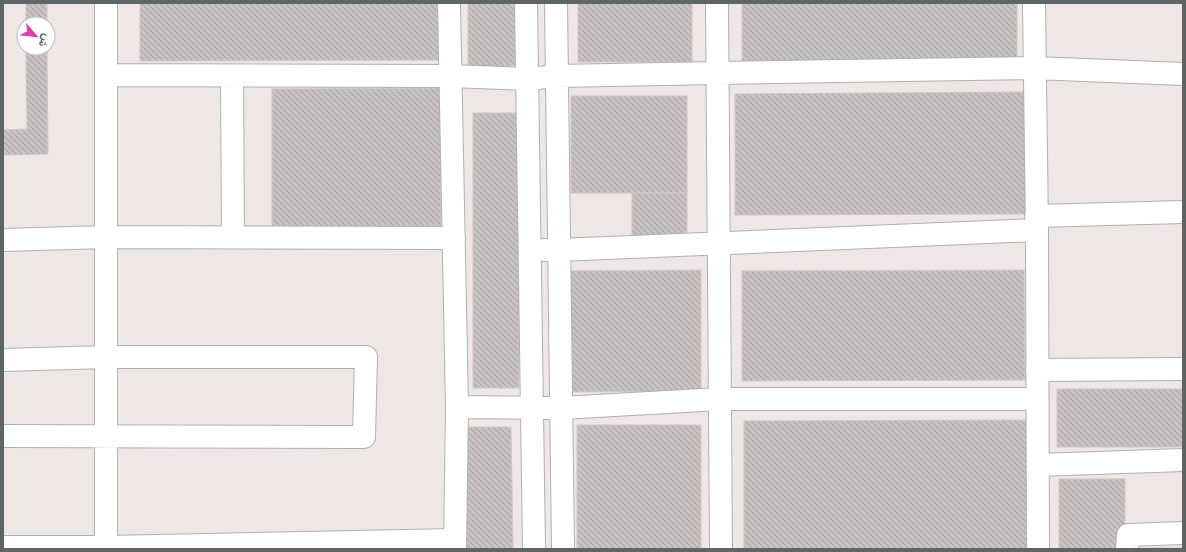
<svg xmlns="http://www.w3.org/2000/svg" width="1186" height="552" viewBox="0 0 1186 552" font-family="Montserrat,Vazirmatn,sans-serif">
	<style>
		.building { fill: url(#building-back-hatch); stroke: #d3c5c6 }
		.lines { fill: none; stroke-linecap: round; stroke-linejoin: round }
		.minor-casing { stroke: #acb2b1; stroke-width: 24 }
		.minor { stroke: #fff; stroke-width: 22 }
	</style>
	<defs>
		<pattern id="building-back-hatch" width="6" height="6" patternUnits="userSpaceOnUse"><rect width="6" height="6" fill="#c7c1c2"/><path d="M-1 5l2 2M0 0l6 6M5-1l2 2" fill="none" stroke="#a5a0a1"/></pattern>
	</defs>
	<rect width="100%" height="100%" fill="#efe6e6"/>
	<!-- building -->
	<path class="building" d="M 26,3 L 47,3 L 47,24 L 26,24 Z
		M 140,3 L 442,3 L 442,60 L 140,61 Z
		M 468,3 L 520,3 L 520,66 L 468,67 Z
		M 578,3 L 692,3 L 692,62 L 578,62 Z
		M 742,3 L 1017,3 L 1017,60 L 742,61 Z
		M 26,48 L 47,48 L 48,154 L 3,155 L 3,130 L 27,129 Z
		M 440,88 L 441,226 L 272,227 L 272,89 Z
		M 1026,92 L 1026,214 L 735,215 L 735,94 Z
		M 571,96 L 687,96 L 687,193 L 571,193 Z
		M 473,113 L 519,113 L 519,388 L 473,388 Z
		M 632,193 L 687,193 L 687,237 L 632,237 Z
		M 701,270 L 701,391 L 570,392 L 570,271 Z
		M 1024,270 L 1025,380 L 742,381 L 742,271 Z
		M 1057,389 L 1183,389 L 1183,447 L 1057,447 Z
		M 1027,420 L 1028,549 L 744,549 L 744,421 Z
		M 577,425 L 701,425 L 701,549 L 577,549 Z
		M 464,427 L 511,427 L 513,549 L 463,549 Z
		M 1059,479 L 1125,479 L 1125,549 L 1059,549 Z
		M 1153,548 L 1183,548 L 1183,549 L 1153,549 Z"/>
	<g class="lines">
		<!-- minor casing -->
		<g class="minor-casing">
			<path id="minor" d="M 449,3 L 457,407 L 455,549
				M 526,3 L 534,549
				M 556,3 L 563,549
				M 717,3 L 721,549
				M 1034,3 L 1037,230 L 1038,549
				M 106,75 L 451,76 L 527,79 L 557,76 L 717,73 L 1034,68 L 1183,74
				M 232,76 L 233,237
				M 1036,216 L 1183,212
				M 3,240 L 106,237 L 454,238
				M 544,250 L 559,250 L 1037,230
				M 3,360 L 106,357 L 366,357 L 364,437 L 3,436
				M 1037,370 L 1183,369
				M 457,407 L 561,408 L 720,399 L 1037,399
				M 1038,465 L 1183,460
				M 3,547 L 106,547 L 455,540
				M 106,549 L 106,3
				M 1127,549 L 1128,535 L 1183,533"/>
		</g>
		<!-- minor -->
		<use href="#minor" class="minor"/>
	</g>
	<!-- border -->
	<rect width="1186" height="552" fill="none" stroke="#5e6564" stroke-width="8"/>
	<!-- north arrow -->
	<g transform="translate(36 36) rotate(118)"><circle r="19" fill="#ffffff" stroke="#bfc1c1"/>
	<path d="M0-3L7 15L0 10L-7 15Z" fill="#da41aa"/>
	<text y="-6" font-size="11" font-weight="bold" text-anchor="middle" fill="#5e6564">ش</text>
	</g>
</svg>
